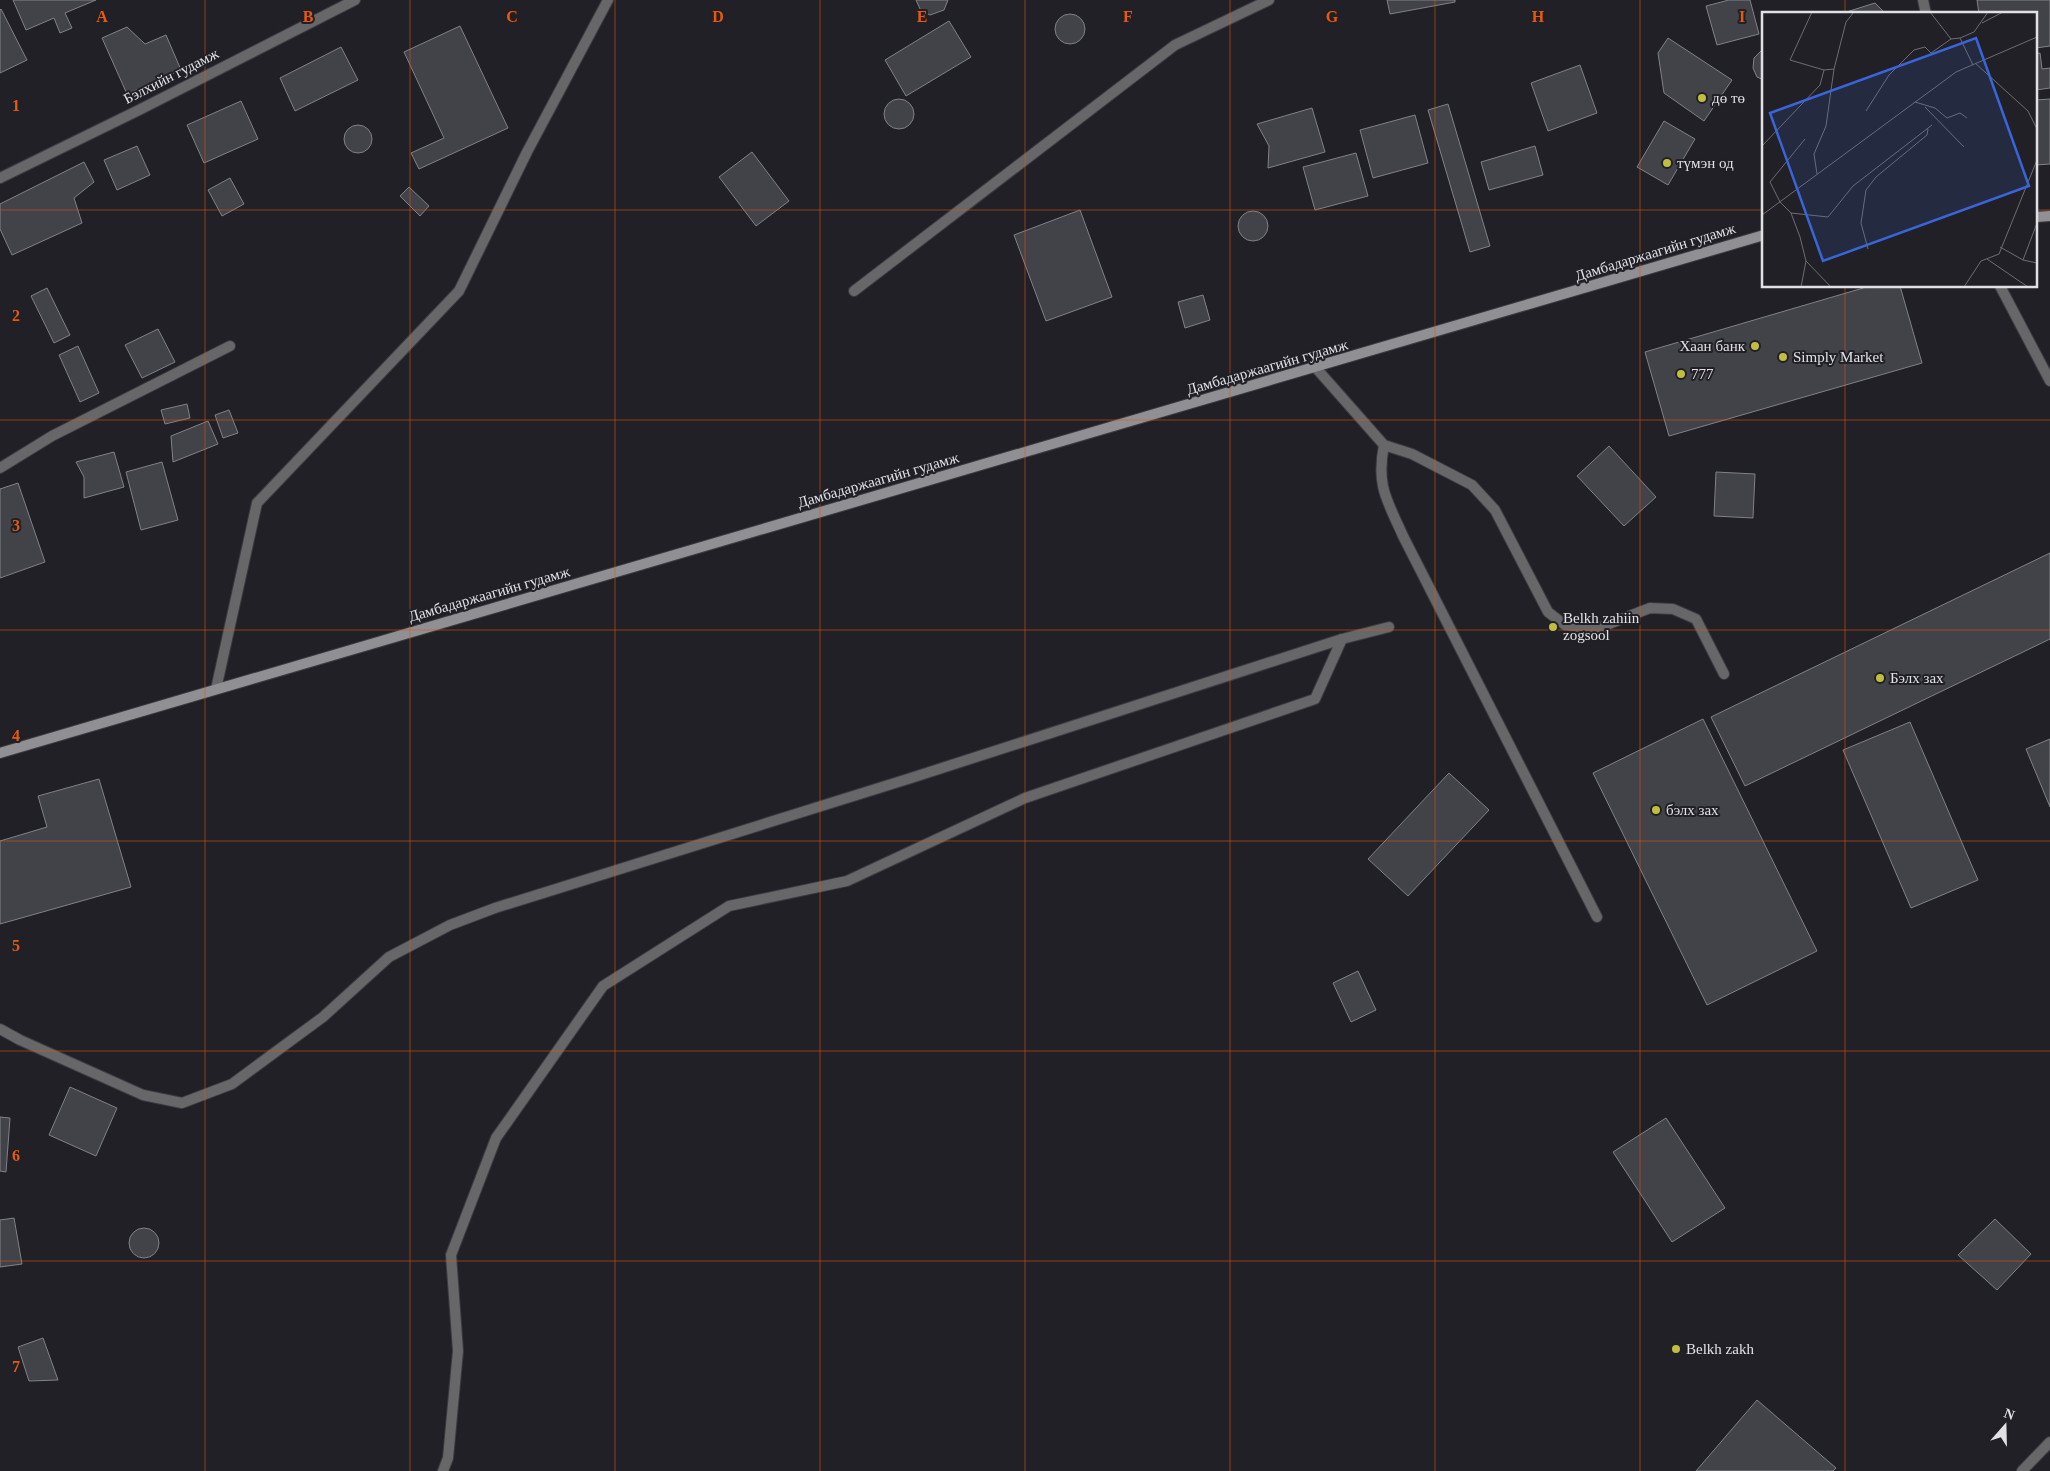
<svg xmlns="http://www.w3.org/2000/svg" width="2050" height="1471" viewBox="0 0 2050 1471" font-family="'Times New Roman',serif">
	<style>
		.building { fill: #424249; stroke: #818189 }
		.lines { fill: none; stroke-linecap: round; stroke-linejoin: round }
		.service-casing { stroke: #3b3b41; stroke-width: 12 }
		.minor-casing { stroke: #3b3b41; stroke-width: 12 }
		.secondary-casing { stroke: #3b3b41; stroke-width: 12 }
		.service { stroke: #67676a; stroke-width: 10 }
		.minor { stroke: #67676a; stroke-width: 10 }
		.secondary { stroke: #8f8f94; stroke-width: 10 }
		.grid { fill: none; stroke: #e8590c; stroke-width: 1; stroke-opacity: 0.55 }
		.poi-dot { fill: #c2bd3f; stroke: #202026; stroke-width: 2 }
		.labels { text-anchor: middle; stroke-width: 4; stroke-linejoin: round; paint-order: stroke }
		.street-label { font-size: 15px; fill: #e1e1e5; stroke: #202026 }
		.poi-label { font-size: 15px; fill: #e1e1e5; stroke: #202026; text-anchor: start }
		.inset-road { fill: none; stroke: #6d6d72; stroke-width: 1 }
		.view { fill: #3a64da; fill-opacity: 0.15; stroke: #3a64da; stroke-width: 2.5 }
		.inset-edge { fill: none; stroke: #e1e1e5; stroke-width: 2.5 }
		.grid-label { font-size: 16px; text-anchor: middle; font-weight: bold; fill: #e8590c; stroke: #202026; stroke-width: 4; stroke-linejoin: round; paint-order: stroke }
	</style>
	<rect width="100%" height="100%" fill="#202026"/>
	<!-- building -->
	<path class="building" d="M 13,0 L 96,0 L 65,13 L 72,28 L 60,33 L 54,18 L 26,30 Z
		M 916,0 L 948,0 L 944,10 L 930,15 L 921,11 Z
		M 1387,0 L 1455,0 L 1455,2 L 1390,14 Z
		M 1729,0 L 1750,0 L 1759,34 L 1717,45 L 1706,6 Z
		M 1977,0 L 2050,0 L 2050,46 L 2036,48 L 2036,14 L 1979,14 Z
		M 1875,3 L 1886,14 L 1840,14 Z
		M 1,9 L 27,60 L 0,73 L 0,10 Z
		M1055 29a15 15 0 1 1 30 0a15 15 0 1 1-30 0Z
		M 949,21 L 971,57 L 906,96 L 885,60 Z
		M 460,26 L 508,128 L 419,169 L 411,153 L 444,138 L 404,52 Z
		M 127,27 L 145,44 L 166,35 L 181,70 L 127,94 L 102,38 Z
		M 1668,38 L 1732,80 L 1704,121 L 1664,93 L 1658,53 Z
		M 341,47 L 358,80 L 295,111 L 280,78 Z
		M 1761,51 L 1764,51 L 1764,80 L 1757,77 L 1753,68 L 1754,58 Z
		M 2040,53 L 2042,69 L 2050,68 L 2050,88 L 2036,90 L 2036,54 Z
		M 1580,65 L 1597,113 L 1548,131 L 1531,83 Z
		M884 114a15 15 0 1 1 30 0a15 15 0 1 1-30 0Z
		M 2050,99 L 2050,164 L 2036,165 L 2036,100 Z
		M 241,101 L 258,139 L 204,163 L 187,125 Z
		M 1448,104 L 1490,246 L 1470,252 L 1428,110 Z
		M 1312,108 L 1325,152 L 1268,168 L 1269,146 L 1257,124 Z
		M 1415,115 L 1428,163 L 1373,178 L 1360,130 Z
		M 1664,121 L 1695,139 L 1668,185 L 1637,167 Z
		M344 139a14 14 0 1 1 28 0a14 14 0 1 1-28 0Z
		M 137,146 L 150,175 L 117,190 L 104,160 Z
		M 1535,146 L 1543,175 L 1489,190 L 1481,162 Z
		M 752,152 L 789,201 L 756,226 L 719,177 Z
		M 1356,153 L 1368,196 L 1315,210 L 1303,167 Z
		M 84,162 L 94,182 L 74,198 L 82,223 L 12,255 L 0,229 L 0,204 Z
		M 230,178 L 244,204 L 222,216 L 208,190 Z
		M 409,187 L 429,206 L 420,216 L 400,196 Z
		M 1080,210 L 1112,297 L 1046,321 L 1014,235 Z
		M1238 226a15 15 0 1 1 30 0a15 15 0 1 1-30 0Z
		M 1870,286 L 1900,286 L 1922,363 L 1669,436 L 1645,352 Z
		M 47,288 L 70,335 L 54,343 L 31,296 Z
		M 1203,295 L 1210,320 L 1185,328 L 1178,302 Z
		M 158,329 L 175,362 L 142,378 L 125,345 Z
		M 78,346 L 99,393 L 80,402 L 59,355 Z
		M 187,404 L 190,418 L 165,424 L 161,410 Z
		M 229,410 L 238,433 L 223,438 L 215,415 Z
		M 208,421 L 218,444 L 173,462 L 171,436 Z
		M 1609,446 L 1656,497 L 1624,526 L 1577,476 Z
		M 114,452 L 124,487 L 84,498 L 84,477 L 76,462 Z
		M 162,462 L 178,520 L 141,530 L 126,472 Z
		M 1716,472 L 1755,474 L 1753,518 L 1714,516 Z
		M 18,483 L 45,562 L 0,578 L 0,489 Z
		M 2050,553 L 2050,639 L 1745,786 L 1711,717 Z
		M 1703,719 L 1817,951 L 1707,1005 L 1593,773 Z
		M 1910,722 L 1978,880 L 1911,908 L 1843,750 Z
		M 2050,739 L 2050,807 L 2026,749 Z
		M 1449,773 L 1489,810 L 1408,896 L 1368,859 Z
		M 99,779 L 131,887 L 0,924 L 0,841 L 47,827 L 38,796 Z
		M 1358,971 L 1376,1010 L 1351,1022 L 1333,983 Z
		M 70,1087 L 117,1108 L 96,1156 L 49,1135 Z
		M 0,1117 L 10,1118 L 6,1172 L 0,1171 Z
		M 1666,1118 L 1725,1208 L 1672,1242 L 1613,1152 Z
		M 14,1218 L 22,1264 L 0,1267 L 0,1220 Z
		M 1995,1219 L 2031,1254 L 1997,1290 L 1958,1255 Z
		M129 1243a15 15 0 1 1 30 0a15 15 0 1 1-30 0Z
		M 43,1338 L 58,1380 L 29,1381 L 18,1347 Z
		M 1757,1400 L 1836,1468 L 1833,1471 L 1696,1471 Z"/>
	<g class="lines">
		<!-- service casing -->
		<g class="service-casing">
			<path id="service" d="M 1316,368 L 1384,445 L 1412,454 L 1472,485 L 1495,510 L 1548,612 L 1565,625 L 1596,629 L 1650,608 L 1673,609 L 1696,619 L 1724,674
				M 1384,445 C 1376,486 1387,500 1403,536 L 1597,917
				M 0,1029 L 20,1040 L 143,1095 L 182,1103 L 232,1084 L 323,1017 L 389,957 L 450,925 L 495,908 L 911,778 L 1342,639 L 1389,627"/>
		</g>
		<!-- minor casing -->
		<g class="minor-casing">
			<path id="minor" d="M 1923,0 L 1926,14
				M 0,178 L 139,110 L 355,0
				M 2000,286 L 2050,381
				M 854,291 L 1175,45 L 1269,0
				M 0,468 L 52,436 L 230,346
				M 216,689 L 257,503 L 459,291 L 527,152 L 608,0
				M 443,1471 L 448,1458 L 458,1351 L 451,1255 L 496,1138 L 603,986 L 729,906 L 847,881 L 1025,798 L 1315,699 L 1342,639
				M 2022,1471 L 2050,1442"/>
		</g>
		<!-- secondary casing -->
		<g class="secondary-casing">
			<path id="secondary" d="M 2036,217 L 2050,216
				M 0,753 L 1764,235"/>
		</g>
		<!-- service -->
		<use href="#service" class="service"/>
		<!-- minor -->
		<use href="#minor" class="minor"/>
		<!-- secondary -->
		<use href="#secondary" class="secondary"/>
	</g>
	<!-- grid -->
	<path class="grid" d="M 205,0 L 205,1471M 410,0 L 410,1471M 615,0 L 615,1471M 820,0 L 820,1471M 1025,0 L 1025,1471M 1230,0 L 1230,1471M 1435,0 L 1435,1471M 1640,0 L 1640,1471M 1845,0 L 1845,14M 0,210 L 1764,210M 2036,210 L 2050,210M 1845,286 L 1845,1471M 0,420 L 2050,420M 0,630 L 2050,630M 0,841 L 2050,841M 0,1051 L 2050,1051M 0,1261 L 2050,1261"/>
	<!-- markers -->
	<g class="poi-dot">
		<circle cx="1702" cy="98" r="5"/>
		<circle cx="1667" cy="163" r="5"/>
		<circle cx="1755" cy="346" r="5"/>
		<circle cx="1783" cy="357" r="5"/>
		<circle cx="1681" cy="374" r="5"/>
		<circle cx="1553" cy="627" r="5"/>
		<circle cx="1880" cy="678" r="5"/>
		<circle cx="1656" cy="810" r="5"/>
		<circle cx="1676" cy="1349" r="5"/>
	</g>
	<g class="labels">
		<!-- street labels -->
		<g class="street-label">
			<text transform="translate(171 76) rotate(-27)" y="5">Бэлхийн гудамж</text>
			<text transform="translate(1655 252) rotate(-17)" y="5">Дамбадаржаагийн гудамж</text>
			<text transform="translate(1267 367) rotate(-16)" y="5">Дамбадаржаагийн гудамж</text>
			<text transform="translate(878 480) rotate(-16)" y="5">Дамбадаржаагийн гудамж</text>
			<text transform="translate(489 594) rotate(-16)" y="5">Дамбадаржаагийн гудамж</text>
		</g>
		<!-- poi labels -->
		<g class="poi-label">
			<text x="1712" y="103">дө тө</text>
			<text x="1677" y="168">түмэн од</text>
			<text x="1745" y="351" text-anchor="end">Хаан банк</text>
			<text x="1793" y="362">Simply Market</text>
			<text x="1691" y="379">777</text>
			<text x="1563" y="623">Belkh zahiin<tspan x="1563" dy="17">zogsool</tspan></text>
			<text x="1890" y="683">Бэлх зах</text>
			<text x="1666" y="815">бэлх зах</text>
			<text x="1686" y="1354">Belkh zakh</text>
		</g>
	</g>
	<!-- overview -->
	<g transform="translate(1762 12)">
		<rect width="275" height="275" fill="#202026"/>
		<path class="inset-road" d="M 50,0 L 28,48 L 62,58 L 72,57M 168,0 L 189,27 L 198,26 L 211,53M 220,11 L 241,0M 198,26 L 212,20 L 226,0M 213,51 L 266,99 L 275,117M 153,90 L 173,96 L 185,106 L 198,101 L 205,106M 163,95 L 202,135M 104,99 L 127,63 L 152,38 L 163,35 L 169,41 L 189,27M 0,134 L 58,73 L 62,58M 55,162 L 52,142 L 64,114 L 72,57 L 84,10 L 92,0M 29,201 L 66,205 L 91,174 L 170,113M 0,203 L 194,60 L 275,25M 238,235 L 261,248 L 275,251M 106,237 L 99,211 L 104,178 L 114,165 L 165,123 L 166,117M 225,247 L 266,275M 261,248 L 275,211M 44,249 L 69,275M 39,275 L 44,249 L 38,225 L 29,201 L 18,190 L 8,170 L 43,127M 202,275 L 219,249 L 237,242 L 275,148"/>
		<path class="view" d="M 214,26 L 267,174 L 61,249 L 8,101 Z"/>
		<rect width="275" height="275" class="inset-edge"/>
	</g>
	<g class="grid-label">
		<text x="102" y="22">A</text>
		<text x="308" y="22">B</text>
		<text x="512" y="22">C</text>
		<text x="718" y="22">D</text>
		<text x="922" y="22">E</text>
		<text x="1128" y="22">F</text>
		<text x="1332" y="22">G</text>
		<text x="1538" y="22">H</text>
		<text x="1742" y="22">I</text>
		<text x="16" y="111">1</text>
		<text x="16" y="321">2</text>
		<text x="16" y="531">3</text>
		<text x="16" y="741">4</text>
		<text x="16" y="951">5</text>
		<text x="16" y="1161">6</text>
		<text x="16" y="1372">7</text>
	</g>
	<!-- north arrow -->
	<g transform="translate(2005 1426) rotate(20)" stroke="#202026" stroke-width="4" paint-order="stroke">
	<path d="M0-4L9 19L0 12L-9 19Z" fill="#e1e1e5"/>
	<text y="-8" font-size="14" font-weight="bold" text-anchor="middle" fill="#e1e1e5">N</text>
	</g>
</svg>
